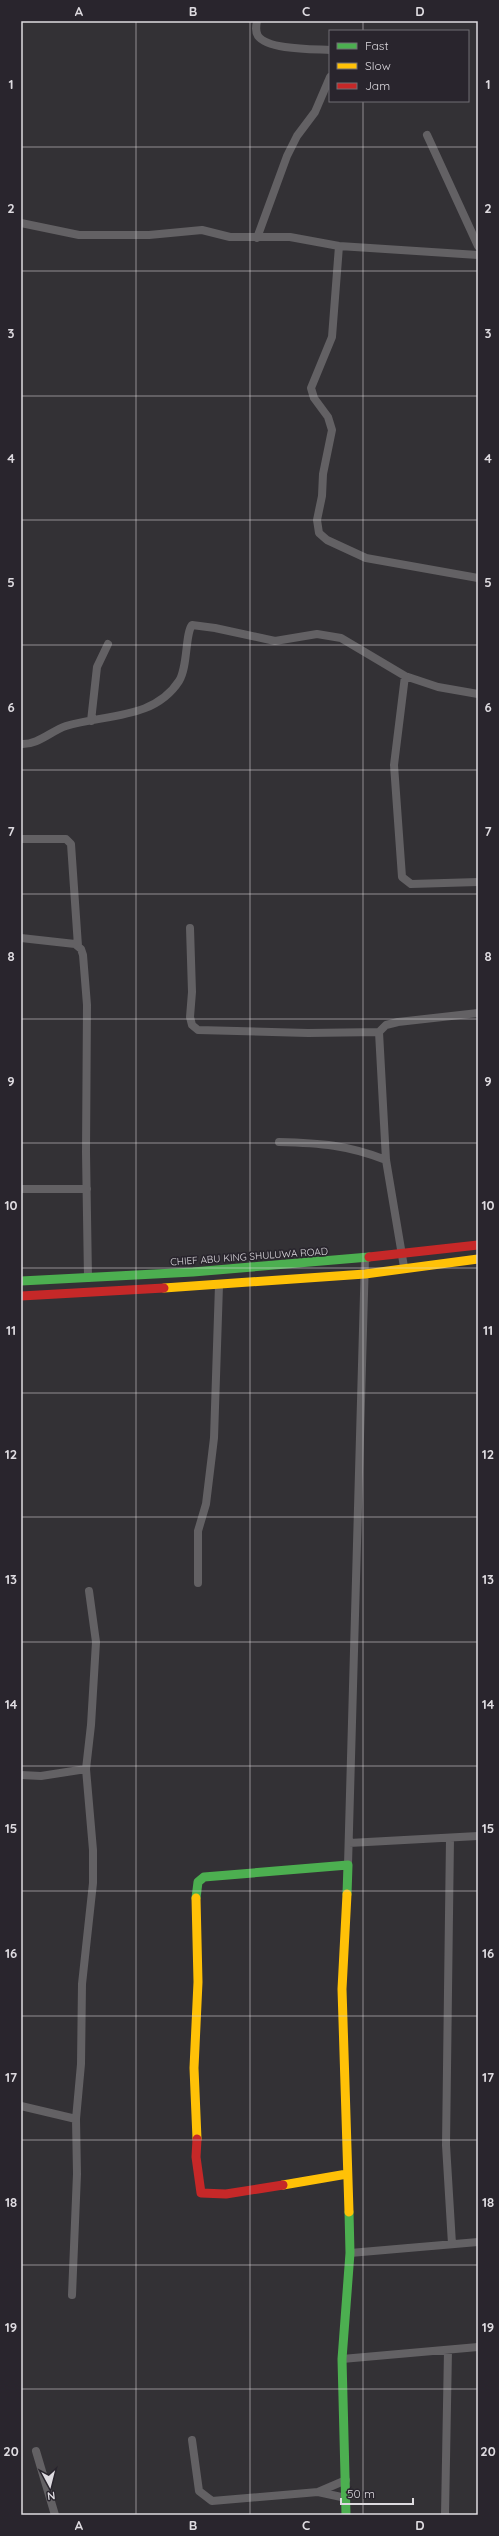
<svg xmlns="http://www.w3.org/2000/svg" width="499" height="2536" viewBox="0 0 499 2536" font-family="Quicksand,sans-serif">
	<style>
		.lines { fill: none; stroke-linecap: round; stroke-linejoin: round }
		.street { stroke: #636164; stroke-width: 8 }
		.fast { stroke: #4caf50; stroke-width: 9 }
		.slow { stroke: #ffc107; stroke-width: 9 }
		.jam { stroke: #c62828; stroke-width: 9 }
		.grid { fill: none; stroke: #dedbe0; stroke-width: 1; stroke-opacity: 0.55 }
		.labels { text-anchor: middle; stroke-width: 3.5; stroke-linejoin: round; paint-order: stroke }
		.street-label { font-size: 10px; fill: #dedbe0; stroke: #29252d }
		.neatline { fill: none; stroke: #dedbe0; stroke-width: 1.5 }
		.grid-label { font-size: 13px; text-anchor: middle; font-weight: bold; fill: #dedbe0 }
	</style>
	<rect width="100%" height="100%" fill="#333135"/>
	<g class="lines">
		<!-- street -->
		<path class="street" d="M 257,21 C 256,26 255,31 258,36 C 268,50 314,49 330,50
			M 427,135 L 478,246
			M 21,223 L 79,235 L 149,235 L 202,230 L 230,237 L 290,237 L 339,246 L 478,255
			M 257,238 L 287,156 L 297,136 L 315,112 L 330,77
			M 339,246 L 332,337 L 311,388 L 314,398 L 328,417 L 332,430 L 323,474 L 322,496 L 317,520 L 319,533 L 327,540 L 366,558 L 478,578
			M 405,676 L 394,765 L 402,877 L 411,884 L 478,882
			M 91,721 L 97,667 L 108,644
			M 21,744 C 38,745 51,731 66,726 C 104,714 154,720 179,681 C 188,667 185,634 192,625 L 215,628 L 275,641 L 317,634 L 341,638 L 405,676 L 438,687 L 478,694
			M 21,839 L 66,839 L 71,844 L 78,946
			M 190,928 L 192,992 L 190,1017 L 192,1025 L 198,1030 L 308,1033 L 379,1032
			M 21,938 L 75,944 L 81,949 L 83,955 L 87,1005 L 86,1152 L 88,1278
			M 279,1142 C 320,1143 348,1145 386,1160
			M 21,1189 L 87,1189
			M 404,1267 L 386,1160 L 379,1032 L 386,1025 L 398,1022 L 478,1013
			M 198,1583 L 198,1531 L 206,1504 L 214,1438 L 219,1285
			M 21,1775 L 41,1776 L 86,1769
			M 450,1838 L 446,2145 L 452,2244
			M 349,1843 L 478,1836
			M 348,1865 L 365,1258
			M 21,2106 L 76,2119
			M 350,2253 L 478,2242
			M 72,2295 L 77,2174 L 76,2119 L 81,2064 L 82,1984 L 93,1883 L 93,1850 L 86,1769 L 91,1725 L 96,1642 L 89,1591
			M 342,2359 L 478,2347
			M 192,2440 L 199,2491 L 212,2501 L 318,2492 L 346,2480
			M 36,2451 L 55,2515
			M 318,2492 L 346,2498
			M 445,2515 L 448,2350"/>
		<!-- fast -->
		<path class="fast" d="M 21,1281 L 193,1272 L 369,1257
			M 196,1898 L 198,1882 L 204,1877 L 348,1865 L 347,1894
			M 346,2515 L 342,2359 L 350,2253 L 349,2212"/>
		<!-- slow -->
		<path class="slow" d="M 164,1288 L 365,1274 L 478,1259
			M 347,1894 L 342,1989 L 349,2212
			M 196,1898 L 198,1982 L 194,2068 L 197,2139
			M 283,2185 L 347,2174"/>
		<!-- jam -->
		<path class="jam" d="M 369,1257 L 478,1245
			M 21,1296 L 164,1288
			M 197,2139 L 196,2157 L 201,2193 L 226,2194 L 283,2185"/>
	</g>
	<!-- grid -->
	<path class="grid" d="M 136,21 L 136,2515M 250,21 L 250,2515M 363,21 L 363,31M 363,101 L 363,2515M 21,147 L 478,147M 21,271 L 478,271M 21,396 L 478,396M 21,520 L 478,520M 21,645 L 478,645M 21,770 L 478,770M 21,894 L 478,894M 21,1019 L 478,1019M 21,1143 L 478,1143M 21,1268 L 478,1268M 21,1393 L 478,1393M 21,1517 L 478,1517M 21,1642 L 478,1642M 21,1766 L 478,1766M 21,1891 L 478,1891M 21,2016 L 478,2016M 21,2140 L 478,2140M 21,2265 L 478,2265M 21,2389 L 478,2389"/>
	<g class="labels">
		<!-- street labels -->
		<g class="street-label">
			<text transform="translate(249 1256) rotate(-4)" y="4">CHIEF ABU KING SHULUWA ROAD</text>
		</g>
	</g>
	<!-- border -->
	<rect width="499" height="2536" fill="none" stroke="#29252d" stroke-width="44"/>
	<!-- legend -->
	<rect x="329" y="30" width="140" height="72" fill="#29252d" stroke="#716e75"/>
	<rect x="337" y="43" width="20" height="6" fill="#4caf50" stroke="#716e75"/>
	<text x="365" y="50" font-size="12" fill="#dedbe0">Fast</text>
	<rect x="337" y="63" width="20" height="6" fill="#ffc107" stroke="#716e75"/>
	<text x="365" y="70" font-size="12" fill="#dedbe0">Slow</text>
	<rect x="337" y="83" width="20" height="6" fill="#c62828" stroke="#716e75"/>
	<text x="365" y="90" font-size="12" fill="#dedbe0">Jam</text>
	<!-- north arrow -->
	<g transform="translate(50 2486) rotate(173)" stroke="#29252d" stroke-width="3" paint-order="stroke">
	<path d="M0-3L7 15L0 10L-7 15Z" fill="#dedbe0"/>
	<text y="-6" font-size="11" font-weight="bold" text-anchor="middle" fill="#dedbe0">N</text>
	</g>
	<!-- scale -->
	<path d="M341 2498v6h72v-6" fill="none" stroke="#dedbe0" stroke-width="2"/>
	<text x="347" y="2498" font-size="12" fill="#dedbe0" stroke="#29252d" stroke-width="3" paint-order="stroke">50 m</text>
	<rect x="22" y="22" width="455" height="2492" class="neatline"/>
	<g class="grid-label">
		<text x="79" y="16">A</text>
		<text x="193" y="16">B</text>
		<text x="306" y="16">C</text>
		<text x="420" y="16">D</text>
		<text x="11" y="89">1</text>
		<text x="488" y="89">1</text>
		<text x="11" y="213">2</text>
		<text x="488" y="213">2</text>
		<text x="11" y="338">3</text>
		<text x="488" y="338">3</text>
		<text x="11" y="463">4</text>
		<text x="488" y="463">4</text>
		<text x="11" y="587">5</text>
		<text x="488" y="587">5</text>
		<text x="11" y="712">6</text>
		<text x="488" y="712">6</text>
		<text x="11" y="836">7</text>
		<text x="488" y="836">7</text>
		<text x="11" y="961">8</text>
		<text x="488" y="961">8</text>
		<text x="11" y="1086">9</text>
		<text x="488" y="1086">9</text>
		<text x="11" y="1210">10</text>
		<text x="488" y="1210">10</text>
		<text x="11" y="1335">11</text>
		<text x="488" y="1335">11</text>
		<text x="11" y="1459">12</text>
		<text x="488" y="1459">12</text>
		<text x="11" y="1584">13</text>
		<text x="488" y="1584">13</text>
		<text x="11" y="1709">14</text>
		<text x="488" y="1709">14</text>
		<text x="11" y="1833">15</text>
		<text x="488" y="1833">15</text>
		<text x="11" y="1958">16</text>
		<text x="488" y="1958">16</text>
		<text x="11" y="2082">17</text>
		<text x="488" y="2082">17</text>
		<text x="11" y="2207">18</text>
		<text x="488" y="2207">18</text>
		<text x="11" y="2332">19</text>
		<text x="488" y="2332">19</text>
		<text x="11" y="2456">20</text>
		<text x="488" y="2456">20</text>
		<text x="79" y="2530">A</text>
		<text x="193" y="2530">B</text>
		<text x="306" y="2530">C</text>
		<text x="420" y="2530">D</text>
	</g>
</svg>
